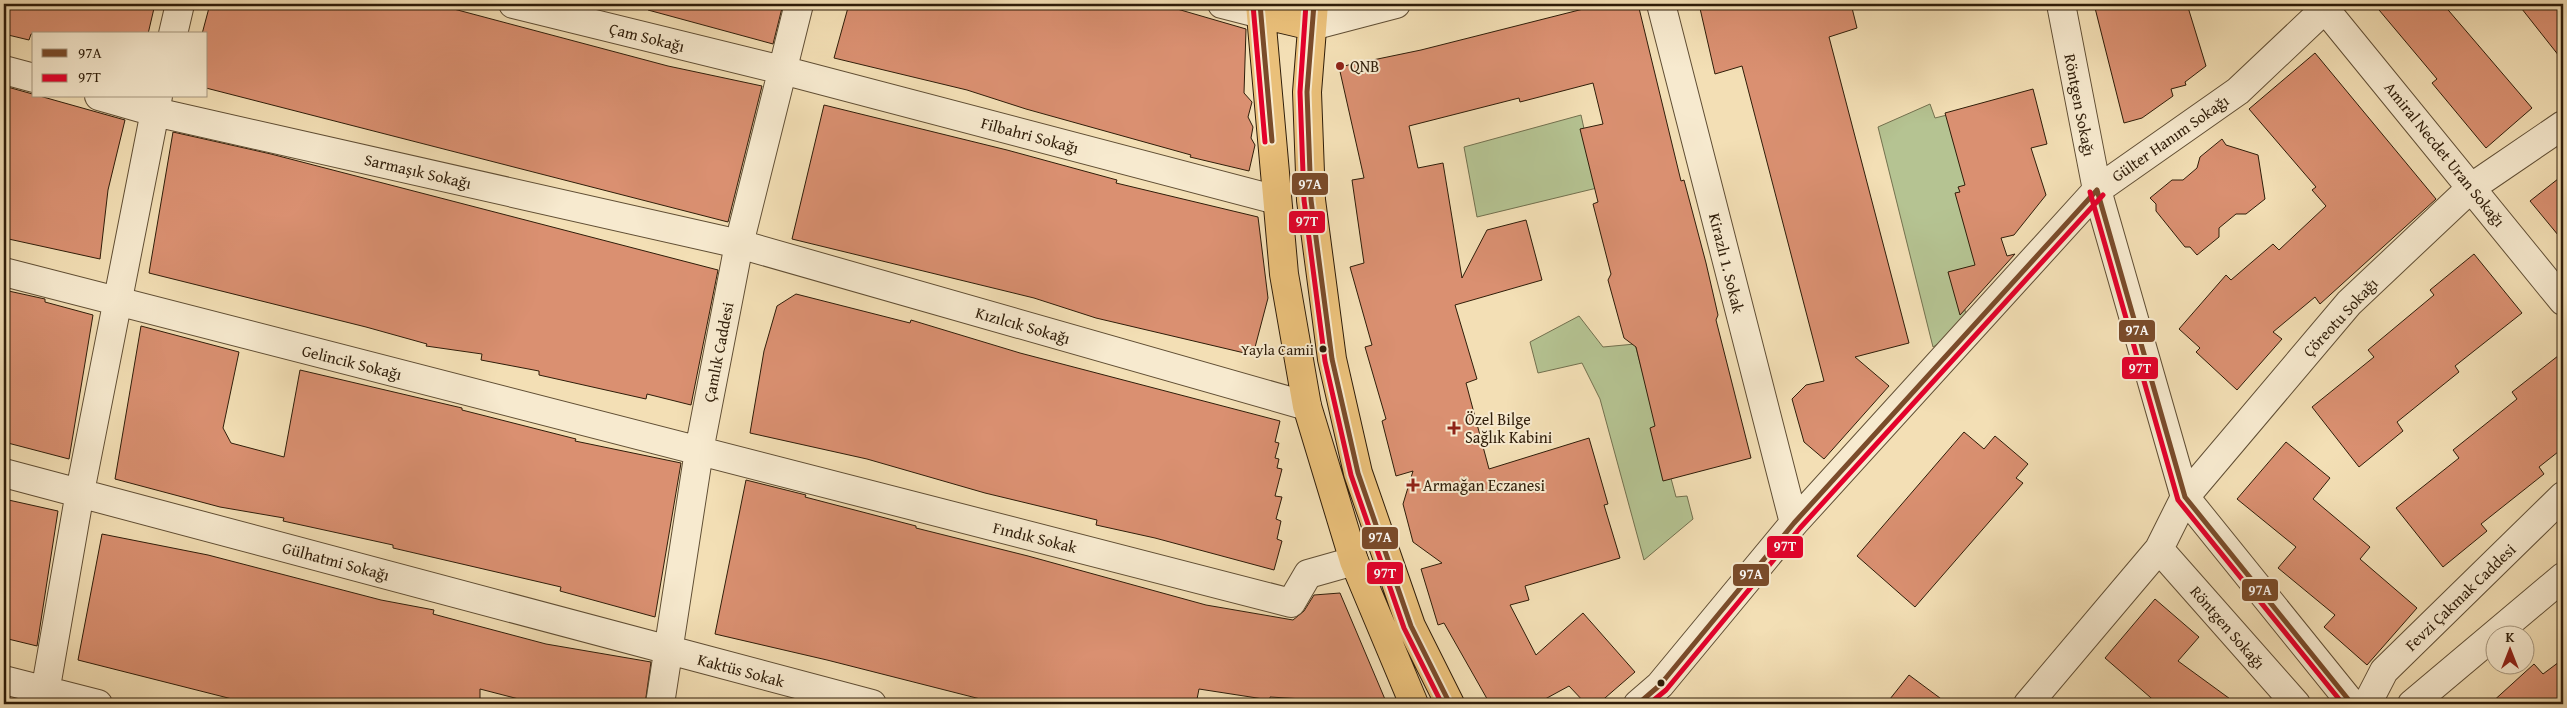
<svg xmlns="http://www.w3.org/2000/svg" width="2567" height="708" viewBox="0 0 2567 708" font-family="'Gentium Book Plus',serif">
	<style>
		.green { fill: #b5c392; stroke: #72704e }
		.building { fill: #da9071; stroke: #2f1d09 }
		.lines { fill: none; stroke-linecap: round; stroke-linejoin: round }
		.minor-casing { stroke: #604e34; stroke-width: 30 }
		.major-casing { stroke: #2f1d09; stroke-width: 30 }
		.minor { stroke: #f7eacf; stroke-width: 28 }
		.major { stroke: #eac07a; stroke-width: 28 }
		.bus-1-casing { stroke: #f7eacf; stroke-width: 9 }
		.bus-2-casing { stroke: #f7eacf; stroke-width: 9 }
		.bus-1 { stroke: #7a4b2a; stroke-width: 5 }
		.bus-2 { stroke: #e4002b; stroke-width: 5 }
		.poi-dot { fill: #8f2418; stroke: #f7eacf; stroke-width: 2 }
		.bus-dot { fill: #2f1d09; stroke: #f7eacf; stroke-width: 2 }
		.labels { text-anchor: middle; stroke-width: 4; stroke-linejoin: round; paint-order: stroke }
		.bus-label { font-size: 15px; fill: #2f1d09; stroke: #f7eacf; text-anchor: end }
		.street-label { font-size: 16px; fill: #2f1d09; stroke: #f7eacf }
		.poi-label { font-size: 16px; fill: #2f1d09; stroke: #f7eacf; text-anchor: start }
		.line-badge { stroke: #f7eacf; stroke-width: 2 }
		.badge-label { font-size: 14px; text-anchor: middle; font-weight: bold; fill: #fff }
	</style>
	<rect width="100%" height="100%" fill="#f3dfb5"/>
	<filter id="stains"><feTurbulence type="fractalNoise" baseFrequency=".004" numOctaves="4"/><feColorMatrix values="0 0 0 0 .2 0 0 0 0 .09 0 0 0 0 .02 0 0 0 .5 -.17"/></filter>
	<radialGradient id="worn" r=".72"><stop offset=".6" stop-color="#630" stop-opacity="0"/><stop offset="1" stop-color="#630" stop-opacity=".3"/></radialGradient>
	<!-- green -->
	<path class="green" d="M 1930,104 L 1935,118 L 1955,113 L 1983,265 L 1958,276 L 1966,315 L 1964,327 L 1933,347 L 1878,127 Z
		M 1581,115 L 1597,188 L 1477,217 L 1464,147 Z
		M 1579,316 L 1603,347 L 1635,344 L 1676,497 L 1687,496 L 1693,519 L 1644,560 L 1600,399 L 1582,363 L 1538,373 L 1530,342 Z"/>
	<!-- building -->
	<path class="building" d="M 4,4 L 155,4 L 148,34 L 31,34 L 29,40 L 4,34 Z
		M 210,4 L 435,4 L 668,66 L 762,86 L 728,222 L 206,88 L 206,34 L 202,34 Z
		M 649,4 L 783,4 L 773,44 L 648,10 Z
		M 849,4 L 1160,4 L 1246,29 L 1244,93 L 1252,102 L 1248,117 L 1253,127 L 1251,138 L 1255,145 L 1249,171 L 1190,157 L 1191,155 L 1026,109 L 967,90 L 834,58 Z
		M 1603,4 L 1638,4 L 1681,181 L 1684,180 L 1706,263 L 1718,315 L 1716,320 L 1751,458 L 1663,481 L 1650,428 L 1655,426 L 1636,347 L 1624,338 L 1608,280 L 1611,274 L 1593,204 L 1598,202 L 1580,129 L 1603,124 L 1593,83 L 1520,102 L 1519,98 L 1409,126 L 1418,168 L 1443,163 L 1462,278 L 1487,230 L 1526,220 L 1542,280 L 1455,305 L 1477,379 L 1466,383 L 1489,469 L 1589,438 L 1608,504 L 1604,505 L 1620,558 L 1525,586 L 1529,600 L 1510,605 L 1536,655 L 1583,613 L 1635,672 L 1598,704 L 1586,704 L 1569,686 L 1536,704 L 1490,704 L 1444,623 L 1438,625 L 1421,569 L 1442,563 L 1413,542 L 1403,504 L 1413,471 L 1396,476 L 1382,421 L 1386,419 L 1365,347 L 1372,345 L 1350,267 L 1364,263 L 1352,180 L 1364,178 L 1339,67 L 1421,50 Z
		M 1699,4 L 1851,4 L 1857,28 L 1829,37 L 1909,343 L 1855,357 L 1889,386 L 1824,459 L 1804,442 L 1792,399 L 1806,385 L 1824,381 L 1742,66 L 1715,74 Z
		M 2094,4 L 2187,4 L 2206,66 L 2185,82 L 2186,85 L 2171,89 L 2173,96 L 2142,118 L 2124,123 Z
		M 2374,4 L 2443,4 L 2532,108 L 2486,148 L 2432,83 L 2437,79 Z
		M 2518,4 L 2563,4 L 2563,61 Z
		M 2315,53 L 2436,199 L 2320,304 L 2315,297 L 2273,332 L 2282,339 L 2237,390 L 2196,352 L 2200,348 L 2179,329 L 2226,275 L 2231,280 L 2273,244 L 2279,250 L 2326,206 L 2312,190 L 2316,187 L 2249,109 Z
		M 4,86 L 125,120 L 108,190 L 100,259 L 4,238 Z
		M 2033,89 L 2047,144 L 2031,148 L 2046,195 L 2014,235 L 2001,238 L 2007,256 L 2015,254 L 1960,315 L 1948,272 L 1975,265 L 1955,193 L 1960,192 L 1958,187 L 1965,185 L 1945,113 Z
		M 824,105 L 1007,150 L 1117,180 L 1116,183 L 1258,217 L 1268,298 L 1253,355 L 1096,318 L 1034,298 L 792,239 Z
		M 173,132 L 271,154 L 718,270 L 691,405 L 647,394 L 646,399 L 539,375 L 539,371 L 481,360 L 482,354 L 426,346 L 427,344 L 366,327 L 149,273 Z
		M 2222,139 L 2226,145 L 2258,155 L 2265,199 L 2246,214 L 2236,214 L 2219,228 L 2219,237 L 2197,255 L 2190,247 L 2185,247 L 2156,211 L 2156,204 L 2150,198 L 2172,180 L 2183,180 L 2197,168 L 2200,157 Z
		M 2563,175 L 2563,241 L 2530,201 Z
		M 2474,254 L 2522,313 L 2455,366 L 2459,372 L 2397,422 L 2403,431 L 2359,467 L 2312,407 L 2374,357 L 2368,350 L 2434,295 L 2430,290 Z
		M 4,290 L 45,299 L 45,302 L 93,315 L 69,459 L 4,442 Z
		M 796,294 L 910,323 L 911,320 L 1020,353 L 1280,421 L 1275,442 L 1279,443 L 1275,458 L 1279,459 L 1277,468 L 1282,469 L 1275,496 L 1282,497 L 1276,519 L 1281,521 L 1277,539 L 1282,541 L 1274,570 L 1155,538 L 1096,525 L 1097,520 L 985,493 L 867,459 L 750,433 L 764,351 L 777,306 Z
		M 141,326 L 239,352 L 223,428 L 231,443 L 284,457 L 300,370 L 462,408 L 462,410 L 576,439 L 575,441 L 681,463 L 655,617 L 560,591 L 561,587 L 393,548 L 393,545 L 283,521 L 284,518 L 220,507 L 115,479 Z
		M 2563,352 L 2563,448 L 2539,467 L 2544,474 L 2481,524 L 2487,531 L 2443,567 L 2396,508 L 2459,458 L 2453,450 L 2517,399 L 2512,392 Z
		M 1964,432 L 1984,449 L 1995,436 L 2028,464 L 2016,478 L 2023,483 L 1915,607 L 1857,556 Z
		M 2286,442 L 2330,478 L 2313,499 L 2370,547 L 2360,559 L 2417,608 L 2367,665 L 2324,627 L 2335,615 L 2278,568 L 2296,547 L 2237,499 Z
		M 746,480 L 806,495 L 805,497 L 916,526 L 916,528 L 1028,556 L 1206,605 L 1293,620 L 1304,611 L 1314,595 L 1340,593 L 1387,704 L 1270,697 L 1270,700 L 1199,689 L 1196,704 L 1000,704 L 827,660 L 715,634 Z
		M 4,499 L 58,511 L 37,646 L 4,638 Z
		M 102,534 L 208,555 L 381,600 L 434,610 L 433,614 L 546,644 L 651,662 L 645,704 L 538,704 L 480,689 L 480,704 L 243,704 L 244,702 L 78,660 Z
		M 2155,599 L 2199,637 L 2178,661 L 2237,704 L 2158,704 L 2105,658 Z
		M 2563,659 L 2563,704 L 2490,704 L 2534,664 L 2543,674 Z
		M 1909,675 L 1948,704 L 1886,704 Z"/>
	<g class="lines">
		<!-- minor casing -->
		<g class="minor-casing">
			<path id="minor" d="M 513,4 L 782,70 L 1277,200
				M 1222,4 L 1261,14
				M 1661,4 L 1794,523
				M 2061,4 L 2097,190 L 2185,497 L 2352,704
				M 2325,9 L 2563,301
				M 1312,26 L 1396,4
				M 173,34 L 180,4
				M 4,70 L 34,78
				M 99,96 L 155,112 L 739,244 L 1307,406
				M 4,272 L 1291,603 L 1308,574 L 1354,561
				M 4,473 L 872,704
				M 2159,549 L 2296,704
				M 4,680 L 98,704
				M 43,704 L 80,492 L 158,96
				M 660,704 L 699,451 L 739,244 L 799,4
				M 1638,704 L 1660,685 L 1794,523 L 2097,190 L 2238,91 L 2330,4
				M 2028,704 L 2159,549 L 2185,497 L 2349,303 L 2472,187 L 2563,125
				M 2367,704 L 2384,671 L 2563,496
				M 2412,704 L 2563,577"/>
		</g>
		<!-- major casing -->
		<g class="major-casing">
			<path id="major" d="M 1260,4 L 1284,274 L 1307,406 L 1354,561 L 1414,704
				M 1314,4 L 1307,92 L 1311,200 L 1332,359 L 1358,473 L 1411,626 L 1450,704
				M 1261,14 L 1312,26"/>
		</g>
		<!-- minor -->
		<use href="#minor" class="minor"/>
		<!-- major -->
		<use href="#major" class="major"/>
		<!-- bus-1 casing -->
		<g class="bus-1-casing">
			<path id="bus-1" d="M 1260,4 L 1272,141
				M 1314,4 L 1307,92 L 1311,200 L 1332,359 L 1358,473 L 1411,626 L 1450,704
				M 2097,190 L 2185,497 L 2352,704
				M 1638,704 L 1660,685 L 1794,523 L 2097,190"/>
		</g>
		<!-- bus-2 casing -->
		<g class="bus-2-casing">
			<path id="bus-2" d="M 1306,4 L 1300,92 L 1304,200 L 1325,361 L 1351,475 L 1404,628 L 1442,704
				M 1253,5 L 1265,142
				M 2090,192 L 2178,500 L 2343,704
				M 1649,704 L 1666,690 L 1800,528 L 2103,195"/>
		</g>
		<!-- bus-1 -->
		<use href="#bus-1" class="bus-1"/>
		<!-- bus-2 -->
		<use href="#bus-2" class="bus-2"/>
	</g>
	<!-- markers -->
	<g class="poi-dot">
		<circle cx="1340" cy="66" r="5"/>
		<path d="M1451.5 420.5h5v5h5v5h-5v5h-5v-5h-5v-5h5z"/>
		<path d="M1410.5 477.5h5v5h5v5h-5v5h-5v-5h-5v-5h5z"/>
	</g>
	<g class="bus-dot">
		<circle cx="1323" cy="349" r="4.5"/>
		<circle cx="1661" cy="683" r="4.5"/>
	</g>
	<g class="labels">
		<!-- bus labels -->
		<g class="bus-label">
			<text x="1314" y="355">Yayla Camii</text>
		</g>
		<!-- street labels -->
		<g class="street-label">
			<text transform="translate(647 37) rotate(14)" y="6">Çam Sokağı</text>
			<text transform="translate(2080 105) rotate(79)" y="6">Röntgen Sokağı</text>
			<text transform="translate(1030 135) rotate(15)" y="6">Filbahri Sokağı</text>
			<text transform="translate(2170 138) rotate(-35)" y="6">Gülter Hanım Sokağı</text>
			<text transform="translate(2445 154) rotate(51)" y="6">Amiral Necdet Uran Sokağı</text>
			<text transform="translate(418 171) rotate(13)" y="6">Sarmaşık Sokağı</text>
			<text transform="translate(1727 263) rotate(76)" y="6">Kirazlı 1. Sokak</text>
			<text transform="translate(2340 317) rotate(-47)" y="6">Çöreotu Sokağı</text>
			<text transform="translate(1023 325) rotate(16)" y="6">Kızılcık Sokağı</text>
			<text transform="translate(718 352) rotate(-79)" y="6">Çamlık Caddesi</text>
			<text transform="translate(352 362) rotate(14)" y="6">Gelincik Sokağı</text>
			<text transform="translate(1035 537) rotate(14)" y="6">Fındık Sokak</text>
			<text transform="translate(336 561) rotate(15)" y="6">Gülhatmi Sokağı</text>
			<text transform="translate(2460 597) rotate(-44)" y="6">Fevzi Çakmak Caddesi</text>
			<text transform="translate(2228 627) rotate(49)" y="6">Röntgen Sokağı</text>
			<text transform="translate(741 670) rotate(15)" y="6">Kaktüs Sokak</text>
		</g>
		<!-- poi labels -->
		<g class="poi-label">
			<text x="1350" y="72">QNB</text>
			<text x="1465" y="425">Özel Bilge<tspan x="1465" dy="18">Sağlık Kabini</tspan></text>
			<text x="1423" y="491">Armağan Eczanesi</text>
		</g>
	</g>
	<g class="line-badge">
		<rect x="1291" y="172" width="38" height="24" rx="5" fill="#7a4b2a"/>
		<rect x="1288" y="210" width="38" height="24" rx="5" fill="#e4002b"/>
		<rect x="2118" y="319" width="38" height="24" rx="5" fill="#7a4b2a"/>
		<rect x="2121" y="356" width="38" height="24" rx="5" fill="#e4002b"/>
		<rect x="1361" y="526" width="38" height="24" rx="5" fill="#7a4b2a"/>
		<rect x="1766" y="535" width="38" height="24" rx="5" fill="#e4002b"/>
		<rect x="1366" y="561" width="38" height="24" rx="5" fill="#e4002b"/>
		<rect x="1732" y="563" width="38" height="24" rx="5" fill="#7a4b2a"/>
		<rect x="2241" y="578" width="38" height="24" rx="5" fill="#7a4b2a"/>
	</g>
	<g class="badge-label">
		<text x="1310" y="189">97A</text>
		<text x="1307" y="226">97T</text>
		<text x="2137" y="335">97A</text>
		<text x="2140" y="373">97T</text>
		<text x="1380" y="542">97A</text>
		<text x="1785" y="551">97T</text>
		<text x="1385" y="578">97T</text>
		<text x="1751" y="579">97A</text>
		<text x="2260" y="595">97A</text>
	</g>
	<!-- margin -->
	<rect width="2567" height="708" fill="none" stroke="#f3dfb5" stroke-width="20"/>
	<rect x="5" y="5" width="2557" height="698" fill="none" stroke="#2f1d09" stroke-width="2.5"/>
	<rect x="10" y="10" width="2547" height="688" fill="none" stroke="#2f1d09"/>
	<!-- legend -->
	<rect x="32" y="32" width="175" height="65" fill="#f7eacf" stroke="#a79880"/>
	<rect x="42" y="49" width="25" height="8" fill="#7a4b2a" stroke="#a79880"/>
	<text x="78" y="58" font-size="15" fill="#2f1d09">97A</text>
	<rect x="42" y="74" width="25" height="8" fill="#e4002b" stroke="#a79880"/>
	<text x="78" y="82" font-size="15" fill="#2f1d09">97T</text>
	<!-- north arrow -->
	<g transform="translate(2510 650)"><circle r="24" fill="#f7eacf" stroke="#a79880"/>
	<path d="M0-4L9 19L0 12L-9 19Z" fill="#8f2418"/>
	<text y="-8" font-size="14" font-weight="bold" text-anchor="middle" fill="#2f1d09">K</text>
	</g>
	<rect width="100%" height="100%" filter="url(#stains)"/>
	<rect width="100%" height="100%" fill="url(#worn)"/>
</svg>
